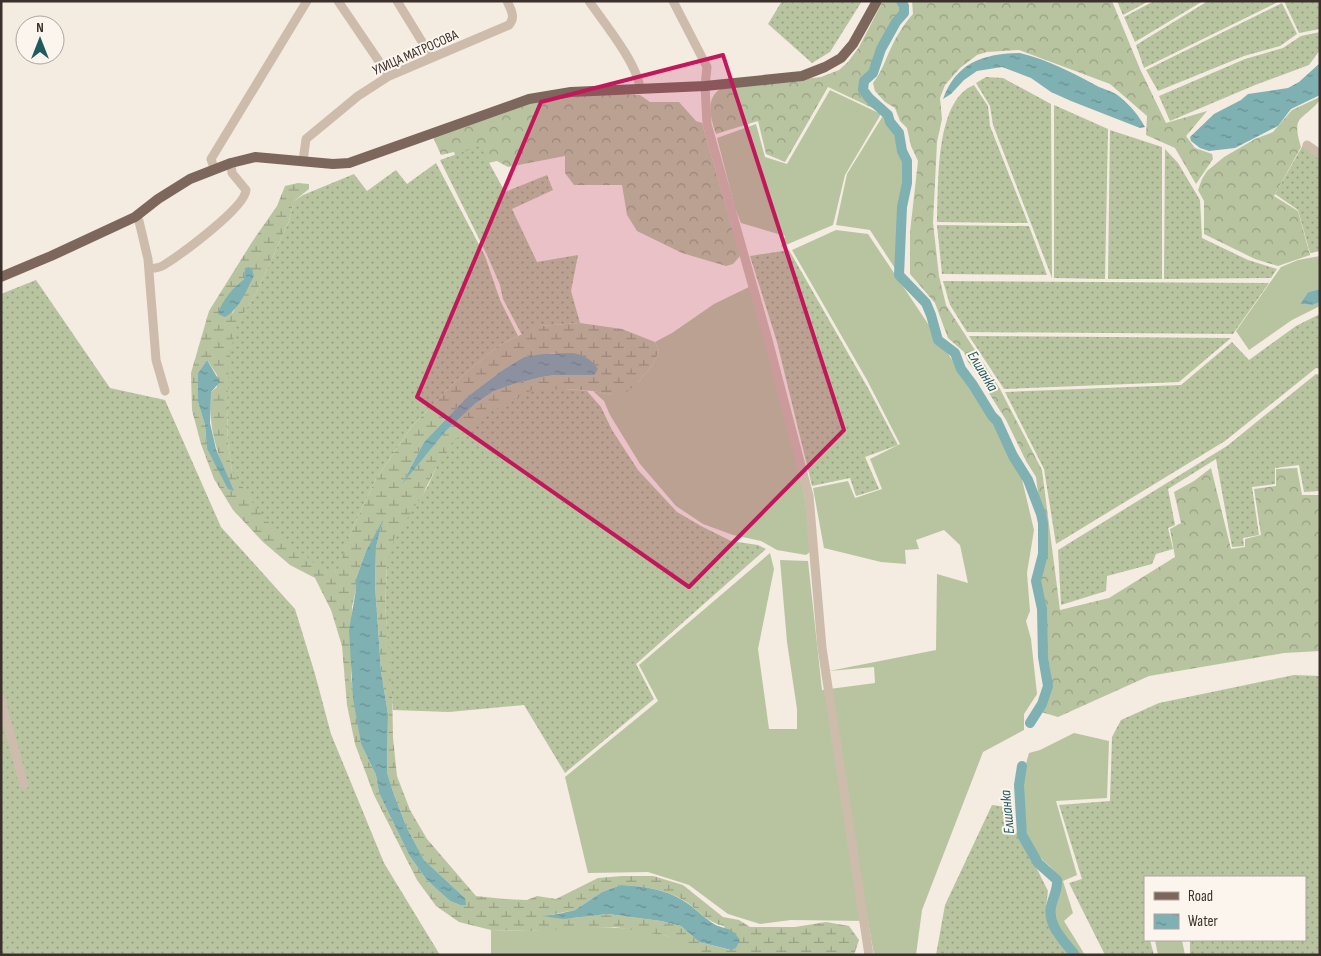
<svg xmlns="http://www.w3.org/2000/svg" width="1321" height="956" viewBox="0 0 1321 956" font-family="'Sofia Sans Condensed',sans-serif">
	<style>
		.grass { fill: #b8c4a0 }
		.forest { fill: url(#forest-crowns) }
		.wetland { fill: url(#wetland-marsh); fill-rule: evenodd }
		.garden { fill: url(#garden-dots) }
		.water { fill: url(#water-ripples) }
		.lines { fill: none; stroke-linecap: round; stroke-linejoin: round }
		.river { stroke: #7fb0b2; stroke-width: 10 }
		.minor { stroke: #cdbbac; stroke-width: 9 }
		.major { stroke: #7d675c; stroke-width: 10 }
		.marked { fill: #c2185b; fill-opacity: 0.2; stroke: #c2185b; stroke-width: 4; stroke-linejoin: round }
		.labels { text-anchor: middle; stroke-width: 4; stroke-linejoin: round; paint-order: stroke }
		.street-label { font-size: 14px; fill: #3b302b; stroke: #fbf5ee }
		.water-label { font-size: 15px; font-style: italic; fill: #1f5a5e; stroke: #fbf5ee }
	</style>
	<defs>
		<pattern id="forest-crowns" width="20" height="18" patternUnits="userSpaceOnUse" patternTransform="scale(1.25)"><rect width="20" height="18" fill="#b8c4a0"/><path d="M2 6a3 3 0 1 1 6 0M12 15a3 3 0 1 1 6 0" fill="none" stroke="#97a083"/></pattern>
		<pattern id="wetland-marsh" width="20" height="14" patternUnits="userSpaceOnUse" patternTransform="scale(1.25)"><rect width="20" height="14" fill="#b8c4a0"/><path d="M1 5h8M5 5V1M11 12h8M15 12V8" fill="none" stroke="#97a083"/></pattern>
		<pattern id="garden-dots" width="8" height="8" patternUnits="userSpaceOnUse" patternTransform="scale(1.25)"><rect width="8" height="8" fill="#b8c4a0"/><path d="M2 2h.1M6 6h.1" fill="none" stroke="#97a083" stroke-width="1.8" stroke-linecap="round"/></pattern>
		<pattern id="water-ripples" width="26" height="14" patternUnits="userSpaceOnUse" patternTransform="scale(1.25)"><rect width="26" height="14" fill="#7fb0b2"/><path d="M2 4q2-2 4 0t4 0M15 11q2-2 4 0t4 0" fill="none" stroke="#699091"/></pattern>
	</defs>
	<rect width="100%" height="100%" fill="#f4ebe1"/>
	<!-- grass -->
	<path class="grass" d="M 830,90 L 881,114 L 845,175 L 833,225 L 781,247 L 785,236 L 741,223 L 735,208 L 717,138 L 756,124 L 765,157 L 787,164 Z
		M 889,111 C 904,140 917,164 906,197 L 900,276 L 870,230 L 836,225 L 847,174 L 884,114 Z
		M 836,230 L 868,234 L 1007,442 L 1020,471 L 1034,530 L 1027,573 L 1030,611 L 1026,621 L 1031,639 L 1037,694 L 1024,714 L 1024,730 L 983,752 L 922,910 L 916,955 L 874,955 L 868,921 L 791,920 L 760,924 L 728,914 L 689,885 L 648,872 L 588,873 L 565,777 L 658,701 L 639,665 L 770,553 L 774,569 L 758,649 L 769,729 L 797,729 L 797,709 L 787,642 L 780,560 L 808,561 L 822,690 L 875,683 L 874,667 L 829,671 L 936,650 L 937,574 L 968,583 L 960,545 L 944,530 L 916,540 L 919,549 L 905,550 L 906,564 L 881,562 L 824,548 L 813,488 L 848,481 L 855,498 L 882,489 L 870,459 L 900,444 L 867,380 L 792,250 Z
		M 1320,256 L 1320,289 L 1308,292 L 1300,304 L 1313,305 L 1320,302 L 1320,306 L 1292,320 L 1249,350 L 1236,331 L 1281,267 L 1298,260 Z
		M 749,287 L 770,357 L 805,498 L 810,552 L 806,555 L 777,550 L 761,541 L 733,535 L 703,524 L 676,506 L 640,464 L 610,415 L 604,401 L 593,391 L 611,395 L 638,382 L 652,366 L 659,351 L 655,342 L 672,333 L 714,304 Z
		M 1074,733 L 1109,741 L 1107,798 L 1056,801 L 1077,875 L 1063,881 L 1073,913 L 1064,921 L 1085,955 L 1079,955 C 1069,942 1052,923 1054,906 C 1054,895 1059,887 1058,875 C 1051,866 1041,860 1034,850 C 1025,835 1026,827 1024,810 C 1022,786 1022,776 1029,753 L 1040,750 Z
		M 578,927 C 608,927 638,927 667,936 C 684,941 699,951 717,955 L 491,955 L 491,930 L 528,931 Z
		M 1155,940 L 1182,940 L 1185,955 L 1158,955 Z"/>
	<!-- forest -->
	<path class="forest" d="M 883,1 L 907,3 L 909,9 L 899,22 L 886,44 L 876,71 L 869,77 L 866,86 L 873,98 L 886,110 L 881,112 L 828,87 L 785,162 L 766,154 L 758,121 L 716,134 C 711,120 705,99 720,89 L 821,77 L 839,70 L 848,62 L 859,47 Z
		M 912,1 L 982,1 L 985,3 L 989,1 L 1112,1 L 1140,69 L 1166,123 L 1207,111 L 1186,136 L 1195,148 L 1212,154 L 1213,159 L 1196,184 L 1175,148 L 1146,135 L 1147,116 L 1110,84 L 1019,50 L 987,52 L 977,55 L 960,68 L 945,85 L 940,98 L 942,119 L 937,142 L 933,223 L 939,276 L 946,305 L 1000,389 L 1042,470 L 1060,610 L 1109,598 L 1175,557 L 1170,529 L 1181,523 L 1174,492 L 1194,481 L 1211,468 L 1231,549 L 1245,547 L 1245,539 L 1261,535 L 1254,489 L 1276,486 L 1276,469 L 1297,468 L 1302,495 L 1320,495 L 1320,651 L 1284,653 L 1149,676 L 1058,717 L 1038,711 L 1047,701 L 1051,676 L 1045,639 L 1047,624 L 1044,595 L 1039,581 L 1040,572 L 1044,561 L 1045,550 L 1045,518 L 1039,500 L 1036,477 L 1026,461 L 1006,420 L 973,368 L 968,362 L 964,352 L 948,338 L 935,303 L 910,274 L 910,232 L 918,161 L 911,146 L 907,128 L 900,121 L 895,108 L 885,102 L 875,91 L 873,83 C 882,72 885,60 891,48 C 897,35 904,24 913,14 Z
		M 620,94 L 640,95 L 650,102 L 679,102 L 696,121 L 702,123 L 740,256 L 733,264 L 726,266 L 682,253 L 637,231 L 627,215 L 622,185 L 574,185 L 565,173 L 565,156 L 508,167 L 497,161 L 466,168 L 458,164 L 454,152 L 441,155 L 433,137 L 526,104 L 564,97 Z
		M 1320,97 L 1320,100 C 1302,122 1291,114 1301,147 L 1274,196 L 1298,211 L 1310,255 L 1278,266 L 1255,259 L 1204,234 L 1204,201 L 1198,190 L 1202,179 L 1207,171 L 1224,157 L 1255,139 L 1273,132 L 1292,110 Z"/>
	<!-- wetland -->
	<path class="wetland" d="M 298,183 L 309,184 L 309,189 L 294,201 L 289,221 L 274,254 L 256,293 L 236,327 L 227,407 L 228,443 L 232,471 L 336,572 L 354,525 L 376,479 L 412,426 L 455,382 L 498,346 L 539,326 L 580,323 L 622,329 L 655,342 L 659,351 L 652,366 L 638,382 L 627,392 L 611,395 L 593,391 L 566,389 L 436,468 L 387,566 L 385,605 L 392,682 L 393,738 L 397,776 L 410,810 L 427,839 L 476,896 L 504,899 L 527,900 L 537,896 L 556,899 L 598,878 L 622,876 L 653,876 L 683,885 L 723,917 L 739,920 L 750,927 L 795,927 L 826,922 L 849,926 L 859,940 L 854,955 L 717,955 L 703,952 L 667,936 L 615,927 L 528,931 L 491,930 L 459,922 L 436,906 L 417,880 L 374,795 L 355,744 L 347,705 L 342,646 L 331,610 L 315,578 L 290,565 L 263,542 L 233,510 L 214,479 L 201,444 L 192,410 L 191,373 L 209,311 L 252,242 L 277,206 L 285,186 ZM 246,274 L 254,276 L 232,314 L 237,285 L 244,279 ZM 555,353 L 594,375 L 555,375 L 542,377 L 514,384 L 494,391 L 476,403 L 445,432 L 403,482 L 424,442 L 468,396 L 504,369 L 524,357 ZM 207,360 L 217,375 L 217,387 L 211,392 C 209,423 213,440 224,470 L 214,462 L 207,449 L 205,425 L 198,402 L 198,373 ZM 382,524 L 376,547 L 375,585 L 381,671 L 388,714 L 387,772 L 393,792 L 407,828 L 424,860 L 465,898 L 460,905 L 450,901 L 441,893 L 426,879 L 409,855 L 379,793 L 376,775 L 361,744 L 351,676 L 352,607 L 356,590 L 356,579 L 366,551 ZM 621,885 C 643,886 665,889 685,901 C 698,910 708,923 724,926 L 730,950 L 699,942 L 681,926 L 661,921 L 608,914 L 572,918 L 545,916 L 575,910 L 602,892 Z"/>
	<!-- garden -->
	<path class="garden" d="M 782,1 L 862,1 L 830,52 L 812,63 L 768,24 Z
		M 1117,1 L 1149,1 L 1123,15 Z
		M 1154,1 L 1203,1 L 1135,42 L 1124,17 Z
		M 1208,1 L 1280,1 L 1144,68 L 1136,45 Z
		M 1284,1 L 1320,1 L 1320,29 L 1299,33 Z
		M 1282,3 L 1297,34 L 1280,46 L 1244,56 L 1158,91 L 1146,70 Z
		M 1320,32 L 1320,50 L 1309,65 L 1255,85 L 1170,121 L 1159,96 L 1245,59 L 1283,48 L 1301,36 Z
		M 986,77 L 1003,78 L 1051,104 L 1052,278 L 993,125 L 990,106 L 976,83 Z
		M 974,85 L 988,106 L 990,126 L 1028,223 L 937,222 C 939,186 934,101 974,85 Z
		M 1054,105 L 1108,129 L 1105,279 L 1054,278 Z
		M 1110,130 L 1162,147 L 1162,279 L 1108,279 Z
		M 1303,145 L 1320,156 L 1320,251 L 1310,253 L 1298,210 L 1275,194 Z
		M 480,146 L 505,192 L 547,175 L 553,190 L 512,209 L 537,262 L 578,255 L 571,291 L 580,323 L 539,326 L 522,335 L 503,299 L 500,285 L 488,257 L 440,160 Z
		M 1165,149 L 1178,163 L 1200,200 L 1202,238 L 1248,260 L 1277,269 L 1271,278 L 1164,279 Z
		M 436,163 L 485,256 L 500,300 L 518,336 L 498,346 L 455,382 L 412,426 L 376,479 L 354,525 L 337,572 L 318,566 L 279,535 L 253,503 L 232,471 L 228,443 L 227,407 L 229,361 L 236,326 L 256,293 L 274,254 L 289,221 L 294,201 L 303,195 L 354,174 L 367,191 L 396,170 L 407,184 Z
		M 937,225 L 1029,226 L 1047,275 L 942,274 Z
		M 789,250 L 868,388 L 898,445 L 865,457 L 879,489 L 856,496 L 850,478 L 812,486 L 777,342 L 750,256 Z
		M 36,280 L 110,388 L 165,400 L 221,527 L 295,609 L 315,674 L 331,734 L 384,863 L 440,955 L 1,955 L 1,294 Z
		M 943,281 L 1269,283 L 1233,334 L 967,332 L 950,305 Z
		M 1320,314 L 1320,369 L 1316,368 L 1225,441 L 1056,544 L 1044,469 L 1005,392 L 1181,385 L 1232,342 L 1249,360 L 1296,326 Z
		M 969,336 L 1231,338 L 1179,382 L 1004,389 Z
		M 1316,374 L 1320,375 L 1320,491 L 1304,492 L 1299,465 L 1275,468 L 1275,484 L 1252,487 L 1259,535 L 1243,538 L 1244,546 L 1232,547 L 1216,459 L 1168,489 L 1175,525 L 1168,528 L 1173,549 L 1156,554 L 1152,564 L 1107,576 L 1106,591 L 1061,605 L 1058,550 L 1227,446 Z
		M 566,389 L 587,391 L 601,407 L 612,430 L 638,470 L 677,512 L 701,526 L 731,541 L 758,545 L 766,549 L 636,664 L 654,699 L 565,773 L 524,705 L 449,712 L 393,710 L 385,605 L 387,566 L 394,539 L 428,486 L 436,468 L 456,439 L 479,418 L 532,390 Z
		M 1294,675 L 1320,676 L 1320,955 L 1190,955 L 1190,940 L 1305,940 L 1305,877 L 1145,877 L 1145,940 L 1150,940 L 1154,955 L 1105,955 L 1069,883 L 1082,879 L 1059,805 L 1110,801 L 1112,737 L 1121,720 L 1159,703 Z
		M 992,805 L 1007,807 L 1018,837 L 1033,861 L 1048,891 L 1046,908 L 1053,934 L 1069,955 L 936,955 L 945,905 Z"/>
	<!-- water -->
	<path class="water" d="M 1020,53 C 1049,60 1073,73 1099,87 C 1107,90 1114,92 1120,97 C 1131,106 1139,116 1145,127 L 1140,128 L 1071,101 L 1051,92 L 1031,78 L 1002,67 L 977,71 L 964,80 L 951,94 L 943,99 C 957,62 983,54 1020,53 Z
		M 1320,63 L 1320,95 L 1291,109 L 1278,126 L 1235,148 L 1209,151 L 1200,148 L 1191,141 L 1190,137 L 1214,114 L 1241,100 L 1248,94 L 1288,88 L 1299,82 Z
		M 249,267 L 252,269 L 254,276 C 247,289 239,310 225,317 L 218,314 C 222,300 233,288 244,279 L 245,268 Z
		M 1320,289 L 1320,302 L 1313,305 L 1300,304 L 1308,292 Z
		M 572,353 C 584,355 591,359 598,369 L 594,375 L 555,375 L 542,377 L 514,384 L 494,391 L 476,403 L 445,432 L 402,484 L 424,442 L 468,396 L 504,369 L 524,357 L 543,354 Z
		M 207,360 L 220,382 L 211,392 L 210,423 L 216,449 L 234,491 L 228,489 L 207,449 L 205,425 L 198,402 L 198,373 Z
		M 383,520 L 376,547 L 375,585 L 381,671 L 388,714 L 387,772 L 393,792 L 407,828 L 424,860 L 465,898 L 466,905 L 460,905 L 450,901 L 441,893 L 426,879 L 409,855 L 379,793 L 376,775 L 361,744 L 353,698 L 349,630 L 356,590 L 356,579 L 366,551 Z
		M 621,885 C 643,886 665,889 684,901 C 694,907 702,916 711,922 C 723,931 730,924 740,940 L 736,948 L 731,950 L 699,942 L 681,926 L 661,921 L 608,914 L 563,919 L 542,916 L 558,914 L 575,910 L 602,892 Z"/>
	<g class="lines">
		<!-- river -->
		<path class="river" d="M 901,1 L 904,6 L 904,13 L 896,22 L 881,49 L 873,73 L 864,81 L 863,90 L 869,98 L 888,115 L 890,122 L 899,133 L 902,151 L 907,161 L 907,183 L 902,207 L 899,275 L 926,303 L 931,315 L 938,340 L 955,353 L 961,369 L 973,385 L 992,416 L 997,421 L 1013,456 L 1028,480 L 1041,514 L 1043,523 L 1043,554 L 1036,581 L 1042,609 L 1043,657 L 1048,686 L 1042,704 L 1030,723
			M 1022,766 L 1019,785 L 1022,835 L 1038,863 L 1057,880 C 1058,888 1054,895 1052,903 C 1045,923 1063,940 1075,955"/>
		<!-- minor -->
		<path class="minor" d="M 338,1 L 389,76
			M 397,1 L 432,58
			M 589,1 C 604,23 638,64 640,89
			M 673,1 L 707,67 L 705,86 L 707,124 L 768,340 L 809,496 L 822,648 L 869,955
			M 1307,145 L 1320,154
			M 303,161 L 306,139 L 358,96 L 389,76 L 509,25 C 516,17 511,10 507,1
			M 214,168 L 211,159 L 307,1
			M 135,217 L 139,221 L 148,259 L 156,360 L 165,391
			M 149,269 C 154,268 160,268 164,265 C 180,255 245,208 246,190 L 232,173 L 231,163
			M 1,700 L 24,785"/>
		<!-- major -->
		<path class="major" d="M 1,277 L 51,256 L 135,217 L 158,199 L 190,179 L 231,163 L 255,157 L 333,164 L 349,163 L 529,99 L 571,92 L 705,86 L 802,76 L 825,67 L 841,58 L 853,44 L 877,1"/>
	</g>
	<!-- marked area -->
	<path class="marked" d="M 723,55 L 844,430 L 689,587 L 417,397 L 541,102 Z"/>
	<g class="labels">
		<!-- street labels -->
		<g class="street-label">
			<text transform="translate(415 52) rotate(-24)" y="5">УЛИЦА МАТРОСОВА</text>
		</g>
		<!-- water labels -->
		<g class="water-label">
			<text transform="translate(983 371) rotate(59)" y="5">Елшанка</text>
			<text transform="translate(1007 812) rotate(-95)" y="5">Елшанка</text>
		</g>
	</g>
	<!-- border -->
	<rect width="1321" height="956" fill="none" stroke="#3b302b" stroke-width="5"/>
	<!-- legend -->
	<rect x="1144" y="876" width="162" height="65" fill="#fbf5ee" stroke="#aea6a0"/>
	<rect x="1154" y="892" width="25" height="8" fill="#7d675c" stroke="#aea6a0"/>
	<text x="1188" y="901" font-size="15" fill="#3b302b">Road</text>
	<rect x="1154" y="914" width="25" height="15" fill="url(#water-ripples)" stroke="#aea6a0"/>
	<text x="1188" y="926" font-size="15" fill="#3b302b">Water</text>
	<!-- north arrow -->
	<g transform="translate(40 40)"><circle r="24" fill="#fbf5ee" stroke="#aea6a0"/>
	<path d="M0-4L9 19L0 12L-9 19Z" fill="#1f5a5e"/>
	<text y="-8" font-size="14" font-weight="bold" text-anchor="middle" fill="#3b302b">N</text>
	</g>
</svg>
